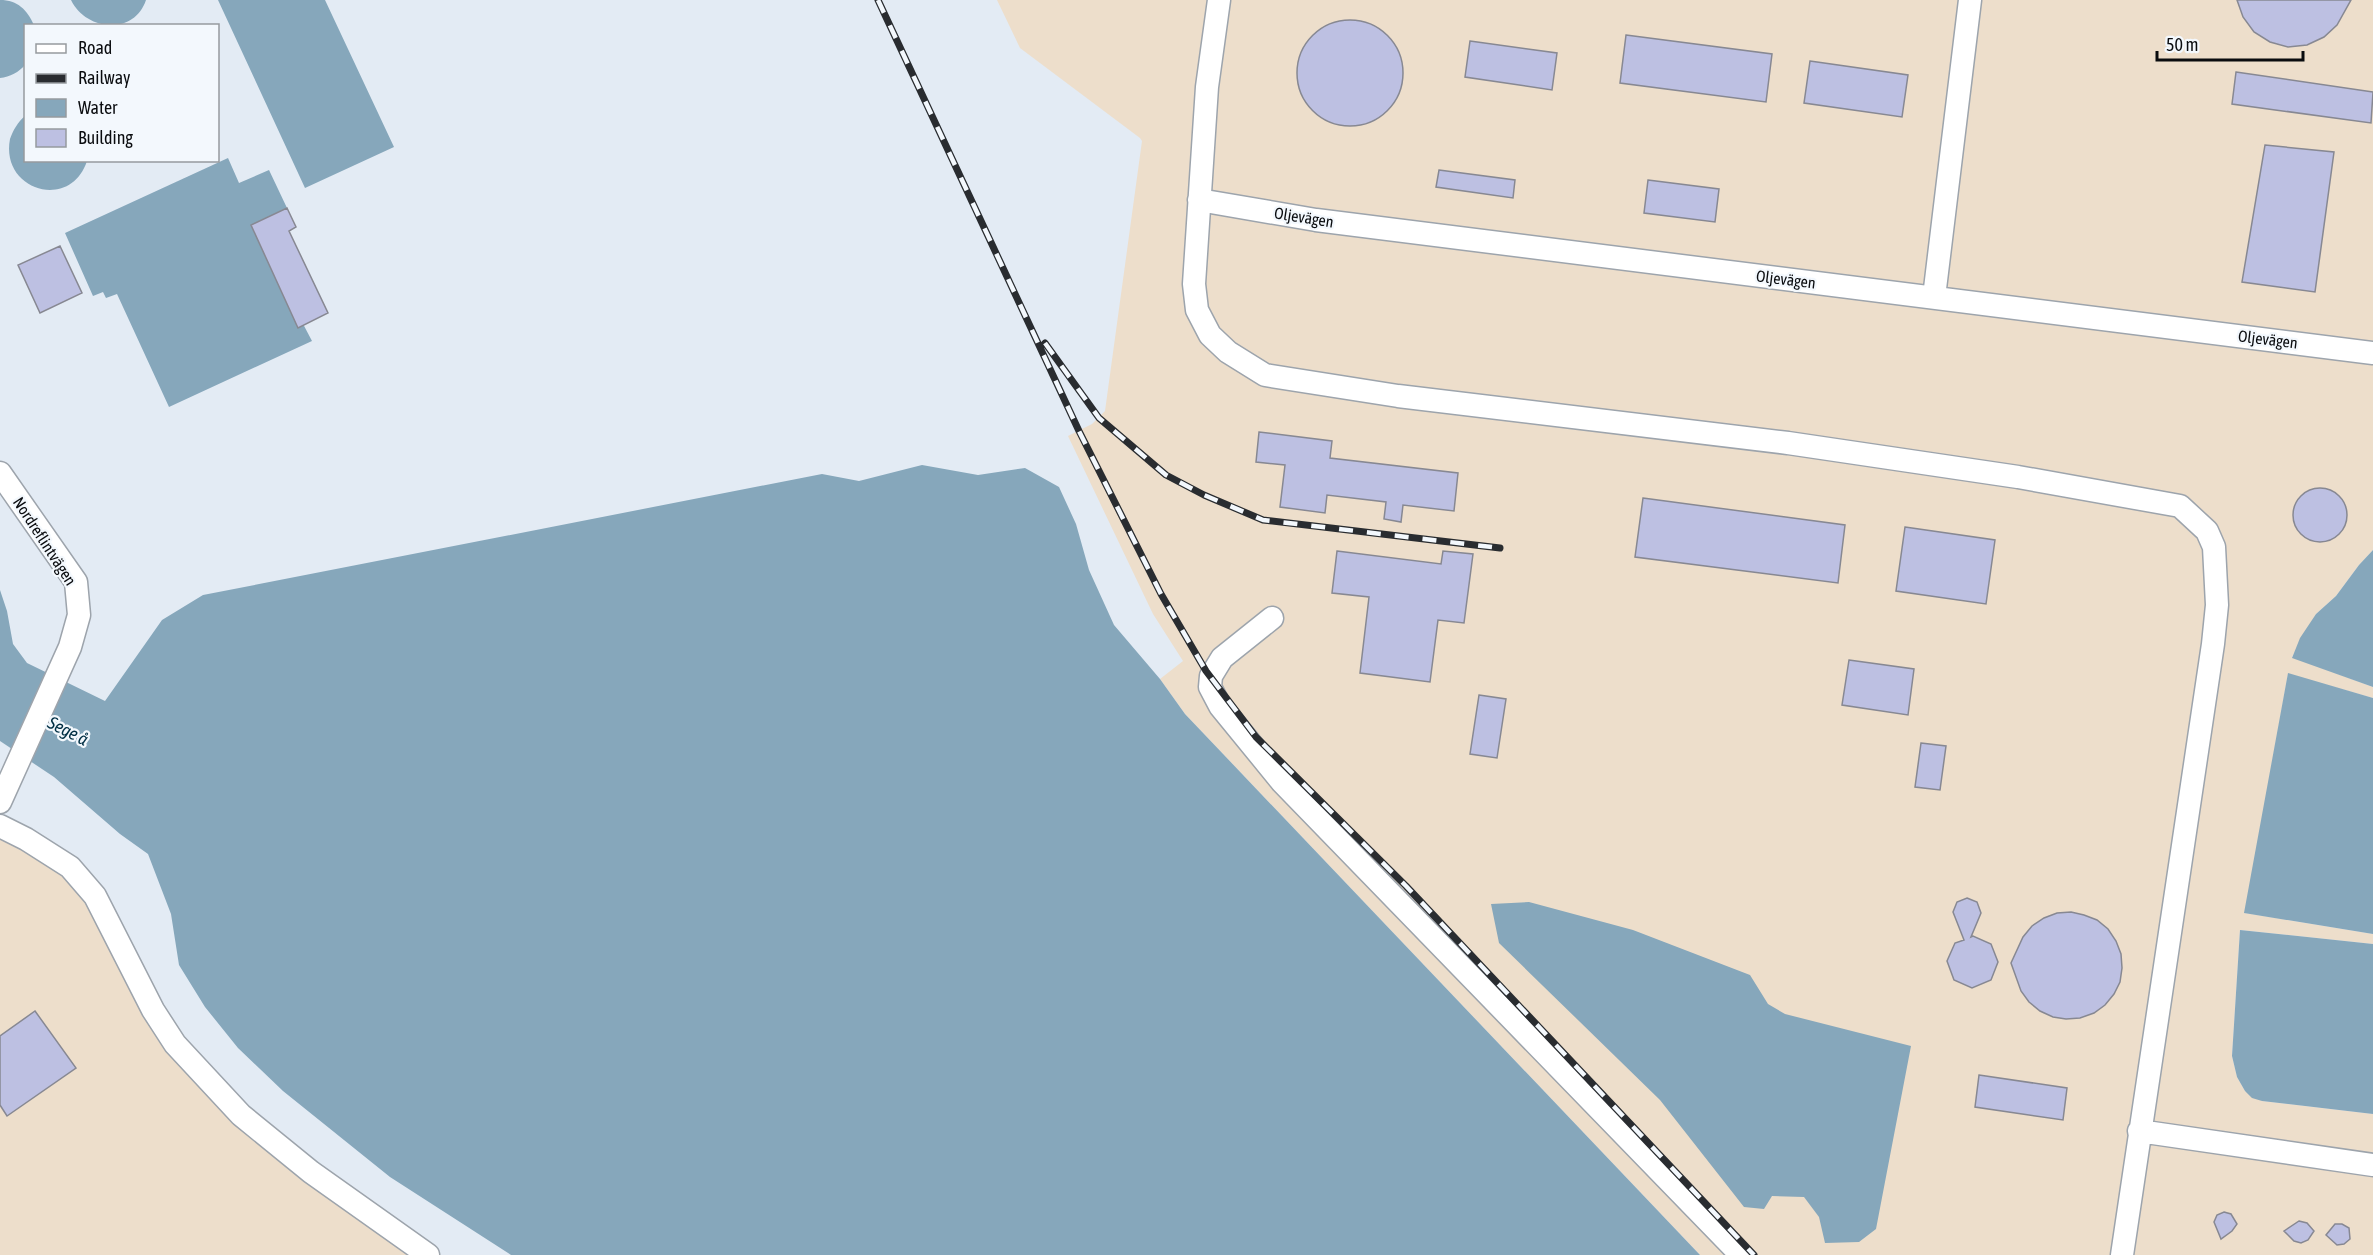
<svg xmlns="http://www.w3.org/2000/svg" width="2373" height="1255" viewBox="0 0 2373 1255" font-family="'Asap Condensed',sans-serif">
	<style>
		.industrial { fill: #eddecb }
		.water { fill: #86a7bb }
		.building { fill: #bdc0e2; stroke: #878892; stroke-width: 1.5 }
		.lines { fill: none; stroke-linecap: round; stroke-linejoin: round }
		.minor-casing { stroke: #9da4ac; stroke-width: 25 }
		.minor { stroke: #fff; stroke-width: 22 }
		.rail-casing { stroke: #292c30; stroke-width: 7 }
		.rail { stroke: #f3f8fd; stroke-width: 4.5; stroke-dasharray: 14; stroke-linecap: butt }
		.labels { text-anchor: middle; stroke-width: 4.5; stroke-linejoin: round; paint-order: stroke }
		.street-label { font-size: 16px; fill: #0a0c0f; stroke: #f3f8fd }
		.water-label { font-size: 18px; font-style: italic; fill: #002f44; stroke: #f3f8fd }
	</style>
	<rect width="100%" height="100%" fill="#e3ebf4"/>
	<!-- industrial -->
	<path class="industrial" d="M 997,0 L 2373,0 L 2373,550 L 2359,565 L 2336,596 L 2316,614 L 2292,657 L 2373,687 L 2373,698 L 2288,674 L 2245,913 L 2373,934 L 2373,944 L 2240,930 L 2232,1056 L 2237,1077 L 2245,1091 L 2262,1101 L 2373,1114 L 2373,1255 L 1700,1255 L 1185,714 L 1160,679 L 1183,661 L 1153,614 L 1068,436 L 1092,424 L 1105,411 L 1142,141 L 1140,138 L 1020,48 Z
		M 0,826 L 70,867 L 153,1010 L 241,1115 L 428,1255 L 0,1255 Z"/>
	<!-- water -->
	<path class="water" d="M 0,0 C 18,0 27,10 34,25 L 26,26 L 25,65 C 19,72 10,77 0,78 Z
		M 71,0 L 146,0 C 134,36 86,31 71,0 Z
		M 218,0 L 325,0 L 394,147 L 305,188 Z
		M 25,116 L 26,160 L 87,161 C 70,212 0,190 10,139 C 13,130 18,122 25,116 Z
		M 228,158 L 239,183 L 269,170 L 287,208 L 251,225 L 312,341 L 169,407 L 117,294 L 106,298 L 103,292 L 93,296 L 65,233 Z
		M 922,465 L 978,475 L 1025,468 L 1059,487 L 1076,524 L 1089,570 L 1114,625 L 1160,679 L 1185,714 L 1700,1255 L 511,1255 L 390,1177 L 283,1091 L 238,1048 L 205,1007 L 179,965 L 171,914 L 148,854 L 120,834 L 54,777 L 0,741 L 0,590 L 7,611 L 13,644 L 27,663 L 105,701 L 162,620 L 203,595 L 822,474 L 859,481 Z
		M 2373,550 L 2373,687 L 2292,658 L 2300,638 L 2316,614 L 2336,596 L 2359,565 Z
		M 2288,673 L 2373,698 L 2373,934 L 2244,913 Z
		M 1529,902 L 1633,930 L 1750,975 L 1768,1004 L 1785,1014 L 1911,1046 L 1876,1229 L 1859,1242 L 1825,1243 L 1819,1217 L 1804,1197 L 1772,1196 L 1764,1209 L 1744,1207 L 1660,1100 L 1499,943 L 1491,904 Z
		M 2240,930 L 2373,944 L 2373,1114 L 2262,1101 L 2252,1098 L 2245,1091 L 2237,1077 L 2232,1056 Z"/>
	<!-- building -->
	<path class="building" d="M 2237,0 L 2351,0 L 2337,25 L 2324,37 L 2307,45 L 2288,47 L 2270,42 L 2254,32 L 2243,17 Z
		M1297 73a53 53 0 1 1 106 0a53 53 0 1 1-106 0Z
		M 1626,35 L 1772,54 L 1766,102 L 1620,83 Z
		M 1470,41 L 1557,53 L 1552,90 L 1465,77 Z
		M 1810,61 L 1908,75 L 1902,117 L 1804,103 Z
		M 2236,72 L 2373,92 L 2371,123 L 2232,104 Z
		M 2265,145 L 2334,152 L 2315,292 L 2242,282 Z
		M 1439,170 L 1515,180 L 1513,198 L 1436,187 Z
		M 1648,180 L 1719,189 L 1715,222 L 1644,213 Z
		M 287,208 L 296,227 L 289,231 L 328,313 L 298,328 L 251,225 Z
		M 60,246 L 82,293 L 40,313 L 18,265 Z
		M 1259,432 L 1332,441 L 1330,458 L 1458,473 L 1454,511 L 1403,505 L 1401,522 L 1384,519 L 1386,502 L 1327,495 L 1325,513 L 1280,507 L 1285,465 L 1256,462 Z
		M2293 515a27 27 0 1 1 54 0a27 27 0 1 1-54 0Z
		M 1643,498 L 1845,525 L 1838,583 L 1635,557 Z
		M 1905,527 L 1995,540 L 1986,604 L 1896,591 Z
		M 1337,551 L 1441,564 L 1443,551 L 1473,554 L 1464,623 L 1438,620 L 1430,682 L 1360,673 L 1369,597 L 1332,593 Z
		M 1849,660 L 1914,669 L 1908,715 L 1842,705 Z
		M 1479,695 L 1506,699 L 1497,758 L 1470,754 Z
		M 1921,743 L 1946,746 L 1940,790 L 1915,787 Z
		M 1967,898 L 1977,902 L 1981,913 L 1971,937 L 1973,936 L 1991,944 L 1998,962 L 1991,980 L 1972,988 L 1954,980 L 1947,961 L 1955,943 L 1964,940 L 1953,912 L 1957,902 Z
		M 2071,912 L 2084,915 L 2097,920 L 2108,929 L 2116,941 L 2121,954 L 2122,968 L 2120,982 L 2114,994 L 2105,1005 L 2094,1013 L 2080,1018 L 2066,1019 L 2053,1017 L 2040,1011 L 2029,1002 L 2021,991 L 2011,963 L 2023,937 L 2032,926 L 2044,918 L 2057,913 Z
		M 35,1011 L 76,1068 L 7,1116 L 0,1105 L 0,1036 Z
		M 1979,1075 L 2067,1088 L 2063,1120 L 1975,1107 Z
		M 2224,1212 L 2231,1214 L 2237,1224 L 2232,1231 L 2221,1239 L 2214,1222 L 2217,1215 Z
		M 2299,1221 L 2307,1223 L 2314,1231 L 2308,1240 L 2301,1243 L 2294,1241 L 2284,1231 Z
		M 2335,1224 L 2342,1224 L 2349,1228 L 2350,1239 L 2344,1244 L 2337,1245 L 2326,1235 Z"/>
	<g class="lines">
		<!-- minor casing -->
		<g class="minor-casing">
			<path id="minor" d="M 1219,0 L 1207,87 L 1194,284 L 1197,310 L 1210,335 L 1228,352 L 1265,375 L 1398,396 L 1788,443 L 2018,477 L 2180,506 L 2207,531 L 2214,547 L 2217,605 L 2213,644 L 2122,1255
				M 1199,200 L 1316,220 L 2373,353
				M 1934,297 L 1970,0
				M 0,473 L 76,582 L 79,615 L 70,647 L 0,802
				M 1272,618 L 1222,658 L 1211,676 L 1210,687 L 1220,706 L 1282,782 L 1741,1255
				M 0,826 L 26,839 L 70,867 L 95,896 L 153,1010 L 175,1044 L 241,1115 L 311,1172 L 428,1255
				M 2139,1131 L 2373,1165"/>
		</g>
		<!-- minor -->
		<use href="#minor" class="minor"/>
		<!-- rail casing -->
		<g class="rail-casing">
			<path id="rail" d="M 878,0 L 1079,431 L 1161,594 L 1206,671 L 1256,737 L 1406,886 L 1754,1255
				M 1045,343 L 1099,418 L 1166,475 L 1204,495 L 1263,520 L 1500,548"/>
		</g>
		<!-- rail -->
		<use href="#rail" class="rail"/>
	</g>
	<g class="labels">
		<!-- street labels -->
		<g class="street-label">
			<text transform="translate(1304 217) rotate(9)" y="6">Oljevägen</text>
			<text transform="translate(1786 279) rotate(7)" y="6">Oljevägen</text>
			<text transform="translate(2268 339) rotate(7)" y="6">Oljevägen</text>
			<text transform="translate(45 541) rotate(57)" y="6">Nordreflintvägen</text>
		</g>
		<!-- water labels -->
		<g class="water-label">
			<text transform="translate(68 731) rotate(27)" y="6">Sege å</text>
		</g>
	</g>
	<!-- legend -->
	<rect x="24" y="24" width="195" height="138" fill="#f3f8fd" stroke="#969a9e" stroke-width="1.5"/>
	<rect x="36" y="44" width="30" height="9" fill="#ffffff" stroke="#969a9e" stroke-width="1.5"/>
	<text x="78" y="54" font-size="18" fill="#0a0c0f">Road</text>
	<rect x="36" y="74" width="30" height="9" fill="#292c30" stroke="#969a9e" stroke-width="1.5"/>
	<text x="78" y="84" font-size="18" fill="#0a0c0f">Railway</text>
	<rect x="36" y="99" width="30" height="18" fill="#86a7bb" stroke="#969a9e" stroke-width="1.5"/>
	<text x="78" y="114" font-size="18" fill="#0a0c0f">Water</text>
	<rect x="36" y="129" width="30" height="18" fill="#bdc0e2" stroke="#969a9e" stroke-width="1.5"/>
	<text x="78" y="144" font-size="18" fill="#0a0c0f">Building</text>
	<!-- scale -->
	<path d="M2157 51v9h146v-9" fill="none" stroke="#0a0c0f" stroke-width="3"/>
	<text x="2166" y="51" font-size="18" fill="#0a0c0f" stroke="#f3f8fd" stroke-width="4.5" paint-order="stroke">50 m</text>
</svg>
